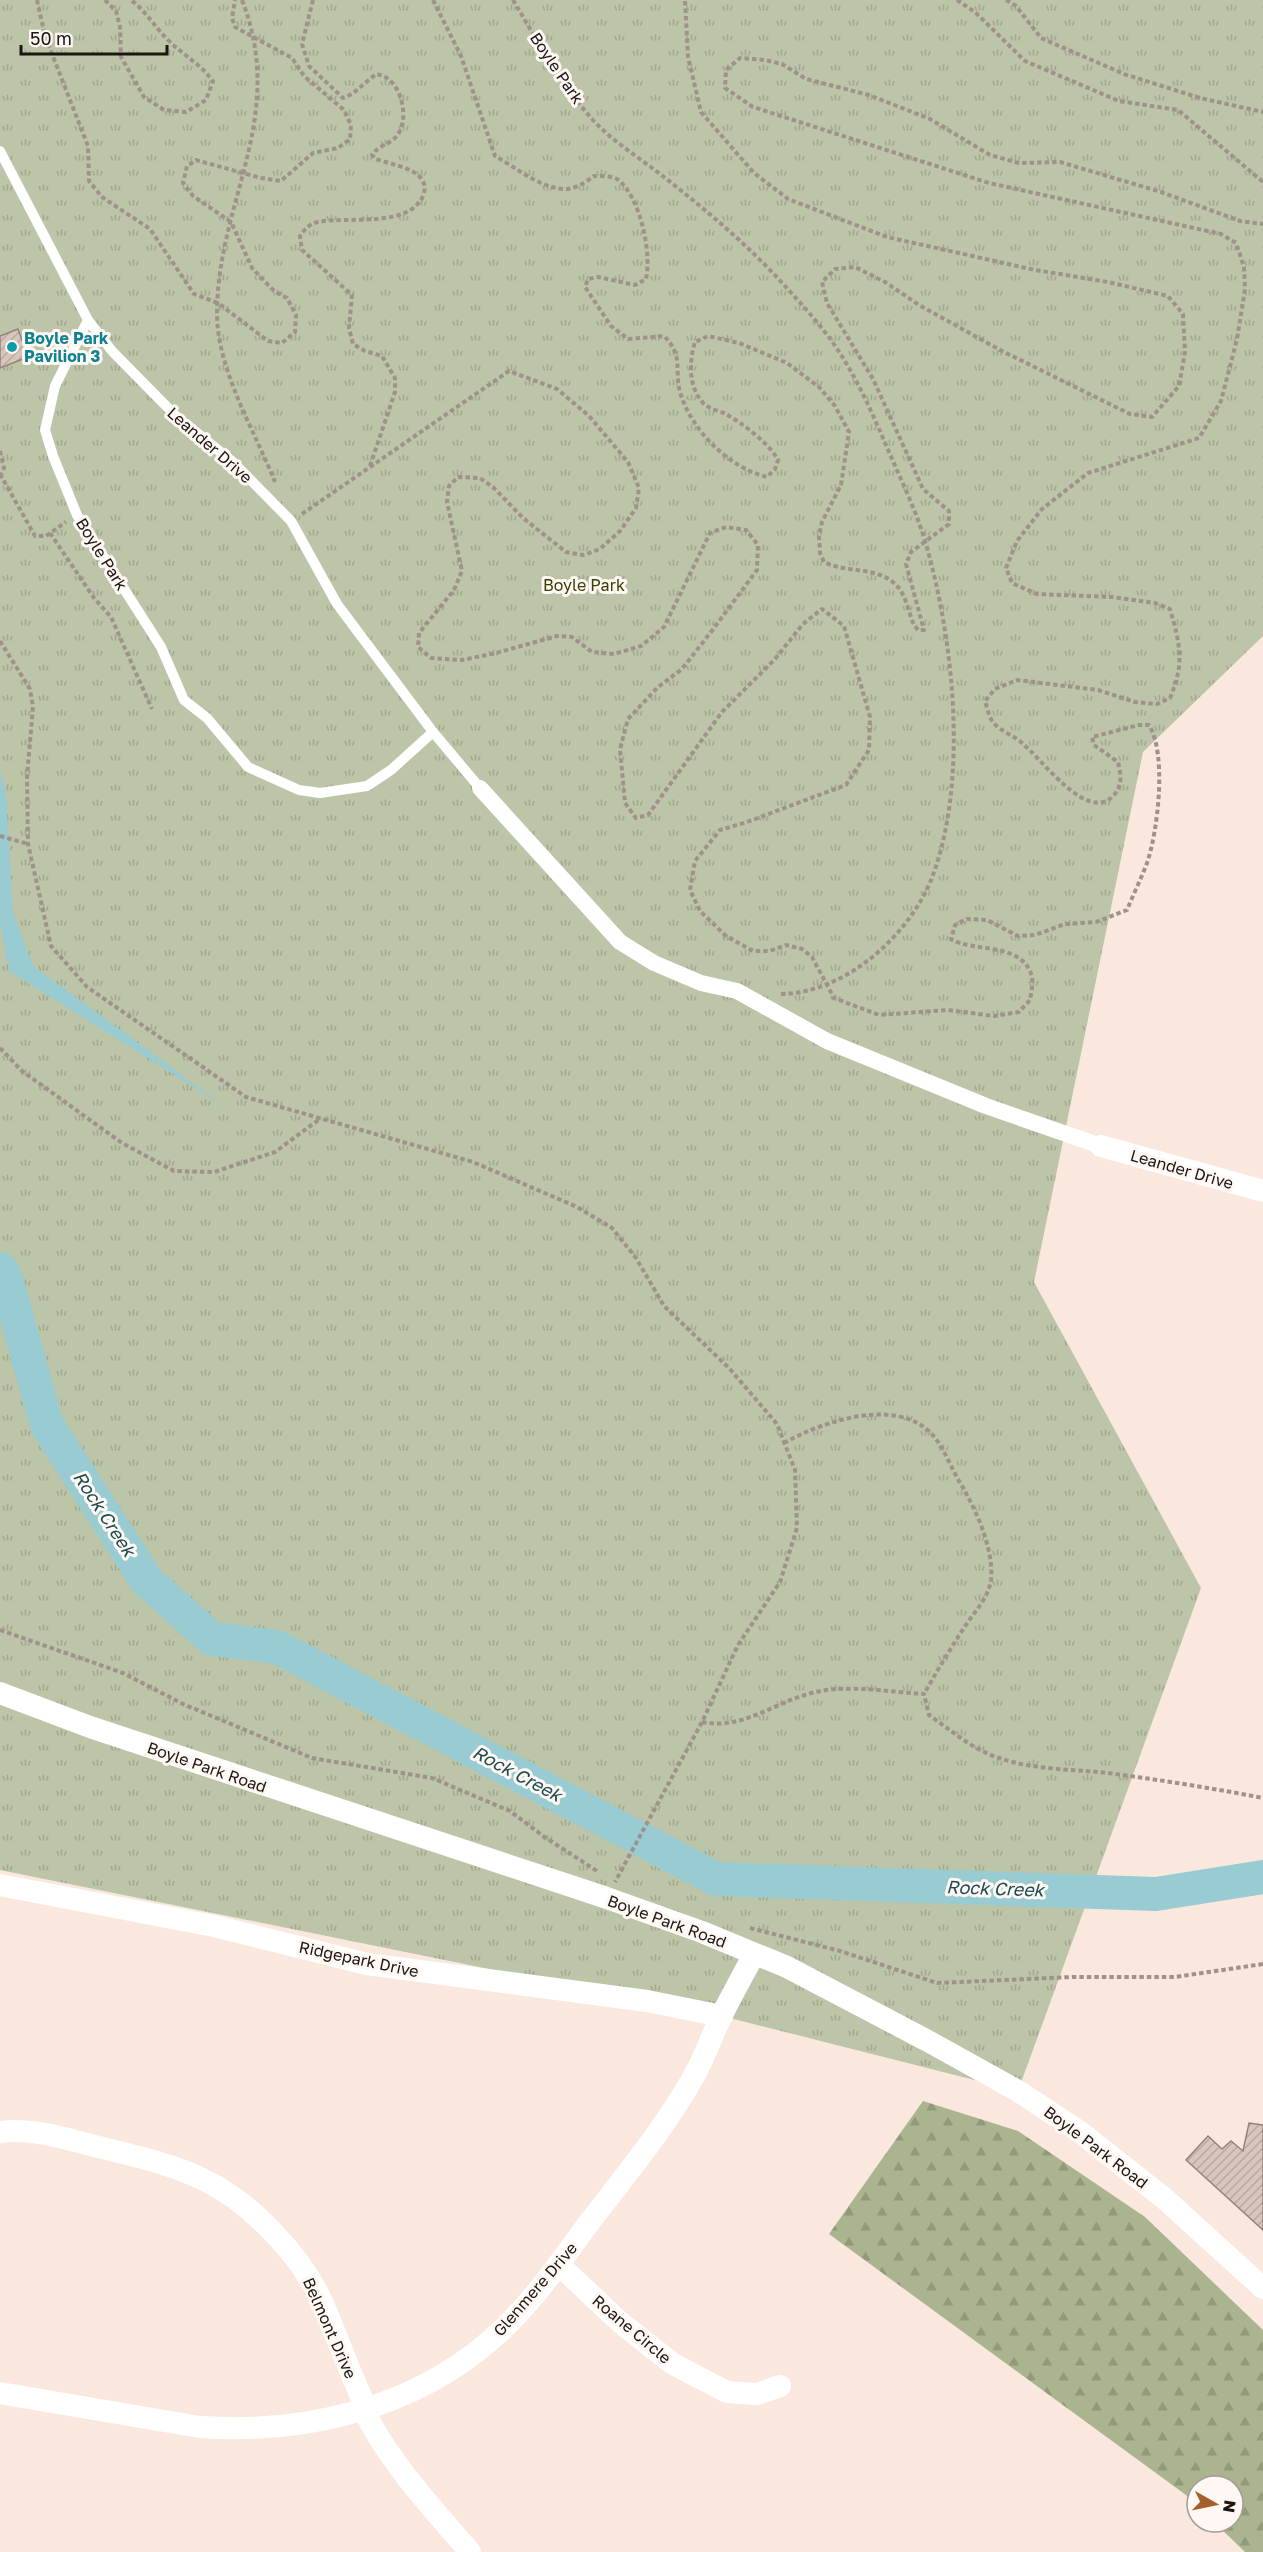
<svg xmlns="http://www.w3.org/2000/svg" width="1263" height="2552" viewBox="0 0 1263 2552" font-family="'Golos Text',sans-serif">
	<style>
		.forest { fill: url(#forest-firs) }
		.park { fill: url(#park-tufts) }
		.water { fill: #98cbd2 }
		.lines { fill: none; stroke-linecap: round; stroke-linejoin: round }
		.river { stroke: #98cbd2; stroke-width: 34 }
		.building { fill: url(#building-hatch); stroke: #93837a; stroke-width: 1.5 }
		.path { stroke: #9f928b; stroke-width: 4; stroke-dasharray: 4.5 3; stroke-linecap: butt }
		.service { stroke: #fff; stroke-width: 10 }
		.pedestrian { stroke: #fff; stroke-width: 16 }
		.minor { stroke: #fff; stroke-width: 22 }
		.culture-dot { fill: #0f9aa8; stroke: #fff7f3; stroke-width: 2 }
		.labels { text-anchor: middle; stroke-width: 6; stroke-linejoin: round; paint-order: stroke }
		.street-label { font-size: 16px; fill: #1c1613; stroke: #fff7f3 }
		.culture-label { font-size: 16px; font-weight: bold; fill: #0d838f; stroke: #fff7f3; text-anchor: start }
		.park-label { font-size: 16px; fill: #343f00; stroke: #fff7f3 }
		.water-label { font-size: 18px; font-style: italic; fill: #1d4c51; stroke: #fff7f3 }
	</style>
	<defs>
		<pattern id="forest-firs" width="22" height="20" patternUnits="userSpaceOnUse" patternTransform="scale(1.5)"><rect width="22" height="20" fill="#aab48e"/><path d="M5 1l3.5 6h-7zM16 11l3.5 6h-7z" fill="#929a7a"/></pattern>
		<pattern id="park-tufts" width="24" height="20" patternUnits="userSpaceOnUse" patternTransform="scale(1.5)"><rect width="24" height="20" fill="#bcc5a7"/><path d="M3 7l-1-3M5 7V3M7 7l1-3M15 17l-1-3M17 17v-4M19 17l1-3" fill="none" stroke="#a1a88f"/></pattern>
		<pattern id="building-hatch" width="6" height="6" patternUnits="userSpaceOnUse" patternTransform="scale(1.5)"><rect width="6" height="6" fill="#d8c6bd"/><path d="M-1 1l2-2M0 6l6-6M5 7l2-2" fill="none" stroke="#b9a9a2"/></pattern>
	</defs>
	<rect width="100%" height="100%" fill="#fae8de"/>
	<!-- forest -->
	<path class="forest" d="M 923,2101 L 1018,2131 L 1145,2217 L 1263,2330 L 1263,2552 L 1245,2552 L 1214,2522 L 1233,2522 L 1233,2486 L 1197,2486 L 1197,2506 L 1186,2495 L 829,2234 Z"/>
	<!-- park -->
	<path class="park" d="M 0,0 L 1263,0 L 1263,636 L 1143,752 L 1034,1282 L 1201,1588 L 1018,2091 L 722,2016 L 0,1870 Z"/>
	<!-- water -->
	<path class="water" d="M 0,768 L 6,796 L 13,912 L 33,966 L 224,1106 L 9,971 L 0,922 Z"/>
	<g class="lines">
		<!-- river -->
		<path class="river" d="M 0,1269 L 5,1275 L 47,1425 L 147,1581 L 212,1639 L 277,1647 L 716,1879 L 1156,1894 L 1263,1877"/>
	</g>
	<!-- building -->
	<path class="building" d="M 18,329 L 28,357 L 0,368 L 0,336 Z
		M 1249,2123 L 1263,2125 L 1263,2230 L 1186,2160 L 1208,2136 L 1222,2149 L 1231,2141 L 1243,2151 Z"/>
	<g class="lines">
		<!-- path -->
		<path class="path" d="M 37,0 L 45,36 L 88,146 L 89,181 L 102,197 L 150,229 L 194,294 L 218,303 L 268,341 L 282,343 L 295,332 L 296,315 L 287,298 L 274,291 L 252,268 L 231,222 L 193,196 L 183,183 L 187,166 L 196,160 L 261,178 L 281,181 L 313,153 L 338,148 L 350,139 L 351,125 L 344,110 L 304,76 L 292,58 L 235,27 L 232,18 L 235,0
			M 105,0 L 116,11 L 120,27 L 121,57 L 144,97 L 164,110 L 186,112 L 206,100 L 213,81 C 200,64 185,56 170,42 C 155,28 148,13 131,0
			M 242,0 C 288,118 217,201 217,314 C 217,369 255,432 275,482
			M 313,0 L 302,44 L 309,66 L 343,98 L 352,94 L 376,74 C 399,76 409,112 400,131 C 394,144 379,144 372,155 L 376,159 C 391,165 430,169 424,193 C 413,229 347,216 318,222 C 309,224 305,229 300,236 L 302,250 L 352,295 L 349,328 L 353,344 L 365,351 L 382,356 L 395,378 L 395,392 L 370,466
			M 433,0 L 461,56 L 495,156 C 515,167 540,188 564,189 C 574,190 586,182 594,176 C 601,176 611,176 617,179 C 640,195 652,253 646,279 L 635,285 L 598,277 L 588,279 L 585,287 L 611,326 L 628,339 L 664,336 C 684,356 674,369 680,392 C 691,430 729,468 767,477 L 775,469 L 778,460 C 769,443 743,424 726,414 C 719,411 710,409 704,404 C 688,388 689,361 695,342 L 708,336 L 739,343 L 787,363 L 819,387 L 835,406 L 849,432 L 841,485 L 822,522 L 819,536 L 820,553 L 824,562 C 847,574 879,565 898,587 C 906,596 909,614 914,625 L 918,630 L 924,630 L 906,564 L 911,552 L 949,524 L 949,511 L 923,489 L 873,379 L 827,303 L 822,282 L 835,269 L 855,267 L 885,282 L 919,305 L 1002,351 L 1130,414 L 1152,417 L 1179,386 L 1185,352 L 1183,314 L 1168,296 L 1108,282 L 1035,270 L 887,237 L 788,199 L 754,173 L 701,112 L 688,57 L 685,0
			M 513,0 C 537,40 560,83 592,119 C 613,142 640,158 664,177 C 706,210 749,246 784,285 C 806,309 830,335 846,363 C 863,391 876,422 889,452 C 902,482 917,513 926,544 C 954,642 968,779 933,875 C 911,934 846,994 779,994
			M 957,0 L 975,12 L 1025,61 L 1119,101 L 1178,110 L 1263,182
			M 1006,0 L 1016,6 L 1041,38 L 1124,74 L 1200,98 L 1263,112
			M 0,451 L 4,468 L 1,474
			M 0,474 L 35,536 L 46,536 L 66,522
			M 302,514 L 509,371 L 557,389 L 589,416 L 628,462 L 639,488 L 636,508 L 620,531 L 600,549 L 583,555 L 566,552 L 523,518 L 494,488 L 480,478 L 458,477 L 449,486 L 447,502 L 462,571 L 454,590 L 419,633 L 418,647 L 431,658 L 462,660 L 496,653 L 557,636 L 572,637 L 592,652 L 614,654 L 641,646 L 664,627 L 710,533 L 726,527 L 746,530 L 758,545 L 757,570 L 711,632 L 682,669 L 658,687 L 628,719 L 620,749 L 625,803 L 636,818 L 648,815 L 722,712 L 775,659 L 803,624 L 822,609 L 844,626 L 870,717 L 869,750 L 846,785 L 747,822 L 720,830 L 695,861 L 690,890 L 700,911 L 726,936 L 753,951 L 770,951 L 786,945 L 802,949 L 812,957 L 834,998 L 879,1015 L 948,1010 L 994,1016 L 1019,1012 L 1030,1000 C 1031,994 1033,984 1032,977 C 1023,941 973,953 951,939 L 955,925 L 967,919 L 987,920 L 1018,936 L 1035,935 L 1065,924 L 1096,922 L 1127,910 C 1133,895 1141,879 1147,863 C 1158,831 1167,754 1149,725 L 1139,725 L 1092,737 L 1094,745 L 1118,762 C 1121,775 1123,786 1113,796 C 1087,823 1043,760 1023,744 C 1015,736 1000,731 993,722 C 989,717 987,707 985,701 L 995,689 L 1017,680 L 1098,690 L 1135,702 L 1157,704 L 1170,698 C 1185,663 1180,644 1170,609 L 1155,603 L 1112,597 L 1037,594 L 1012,583 L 1006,568 L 1017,541 L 1042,509 L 1088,473 L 1199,438 L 1221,401 L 1237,339 L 1245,289 L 1244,267 L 1236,243 L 1221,234 L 989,183 L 753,107 L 725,88 L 726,70 L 740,58 L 765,60 L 782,64 L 806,79 L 869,95 L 930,119 L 990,155 L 1019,163 L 1060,162 L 1161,192 L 1240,221 L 1263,224
			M 50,533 L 94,598 L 111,617 L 152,709
			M 0,641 L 30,689 L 33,707 L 27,777 L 28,844 L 51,946 L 87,987 L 246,1097 L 473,1162 L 577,1207 L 612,1228 L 636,1258 L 664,1306 L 729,1368 L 777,1424 L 795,1470 L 797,1528 L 780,1582 L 738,1645 L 702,1722 L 615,1882
			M 0,836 L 28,844
			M 0,1048 L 22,1071 L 122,1143 L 174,1171 L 214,1172 L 275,1152 L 321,1118
			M 784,1443 C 825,1420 906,1393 938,1442 C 947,1455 953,1472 962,1486 C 977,1512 994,1550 991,1580 C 988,1599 974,1612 964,1628 C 950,1649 937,1671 924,1694
			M 0,1630 L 123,1673 L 183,1704 L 312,1758 L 432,1778 L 510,1811 L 543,1836 L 597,1871
			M 702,1722 C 742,1730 772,1704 808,1694 C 844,1683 888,1692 924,1694 L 929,1715 C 952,1731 972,1749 999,1758 C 1034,1770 1072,1769 1108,1773 C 1160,1780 1212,1788 1263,1798
			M 750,1928 L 840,1951 L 937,1983 L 1072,1977 L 1175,1977 L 1263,1964"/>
		<!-- service -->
		<path class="service" d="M 0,151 L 88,320 L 112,351 L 176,416 L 234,463 L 291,521 L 337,604 L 433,732 L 480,788
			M 88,320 L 55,386 L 45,430 L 53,456 L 77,515 L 161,647 L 184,700 L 207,718 L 248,767 L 299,790 L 320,793 L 367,786 L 391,770 L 433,732"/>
		<!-- pedestrian -->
		<path class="pedestrian" d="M 480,788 L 620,942 L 654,963 L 701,983 L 737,991 L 827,1041 L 986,1106 L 1101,1146"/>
		<!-- minor -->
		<path class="minor" d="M 1101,1146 L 1263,1191
			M 0,1693 L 90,1727 L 604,1897 L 702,1932 L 787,1967 L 926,2040 L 1018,2091 L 1080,2132 L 1165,2199 L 1263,2288
			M 0,1885 L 214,1926 L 367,1964 L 647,2001 L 722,2016
			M 0,2132 C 37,2127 75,2142 111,2150 C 144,2158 177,2166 206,2181 C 252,2203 303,2258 323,2304 C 338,2338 349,2372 365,2405 C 368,2411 367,2417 370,2422 C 396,2470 435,2511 470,2552
			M 558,2264 L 621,2323 L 673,2364 L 727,2392 L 757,2394 L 780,2386
			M 0,2393 L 200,2427 C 305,2434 412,2409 492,2339 C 529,2307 559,2264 588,2224 C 625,2176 664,2129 694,2076 C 705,2056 712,2035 722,2015 C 732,1994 744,1974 754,1954"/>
	</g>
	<!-- markers -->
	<circle class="culture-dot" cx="12" cy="347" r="6"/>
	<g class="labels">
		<!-- street labels -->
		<g class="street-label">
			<text transform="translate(557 68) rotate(56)" y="6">Boyle Park</text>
			<text transform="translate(210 445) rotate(41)" y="6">Leander Drive</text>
			<text transform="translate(102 554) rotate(58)" y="6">Boyle Park</text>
			<text transform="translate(1182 1169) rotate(16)" y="6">Leander Drive</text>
			<text transform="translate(207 1767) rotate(19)" y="6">Boyle Park Road</text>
			<text transform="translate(667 1921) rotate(20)" y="6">Boyle Park Road</text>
			<text transform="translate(359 1959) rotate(12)" y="6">Ridgepark Drive</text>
			<text transform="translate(1096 2147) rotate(37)" y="6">Boyle Park Road</text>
			<text transform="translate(535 2289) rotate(-49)" y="6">Glenmere Drive</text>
			<text transform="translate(330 2328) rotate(66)" y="6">Belmont Drive</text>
			<text transform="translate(632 2329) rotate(40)" y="6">Roane Circle</text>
		</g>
		<!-- culture labels -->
		<g class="culture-label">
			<text x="24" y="344">Boyle Park<tspan x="24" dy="18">Pavilion 3</tspan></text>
		</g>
		<!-- park labels -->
		<g class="park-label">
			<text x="584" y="591">Boyle Park</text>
		</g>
		<!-- water labels -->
		<g class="water-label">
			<text transform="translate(104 1514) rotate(57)" y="6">Rock Creek</text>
			<text transform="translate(517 1774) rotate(28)" y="6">Rock Creek</text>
			<text transform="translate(995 1889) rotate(2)" y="6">Rock Creek</text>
		</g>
	</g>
	<!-- north arrow -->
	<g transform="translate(1215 2504) rotate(99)"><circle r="28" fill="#fff7f3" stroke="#a49d99" stroke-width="1.5"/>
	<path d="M0-4.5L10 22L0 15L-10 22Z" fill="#a3602e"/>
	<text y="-9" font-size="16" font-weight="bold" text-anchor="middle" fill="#1c1613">N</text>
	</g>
	<!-- scale -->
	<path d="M21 45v9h146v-9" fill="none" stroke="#1c1613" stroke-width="3"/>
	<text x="30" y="45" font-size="18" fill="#1c1613" stroke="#fff7f3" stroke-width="4.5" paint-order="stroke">50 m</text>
</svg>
